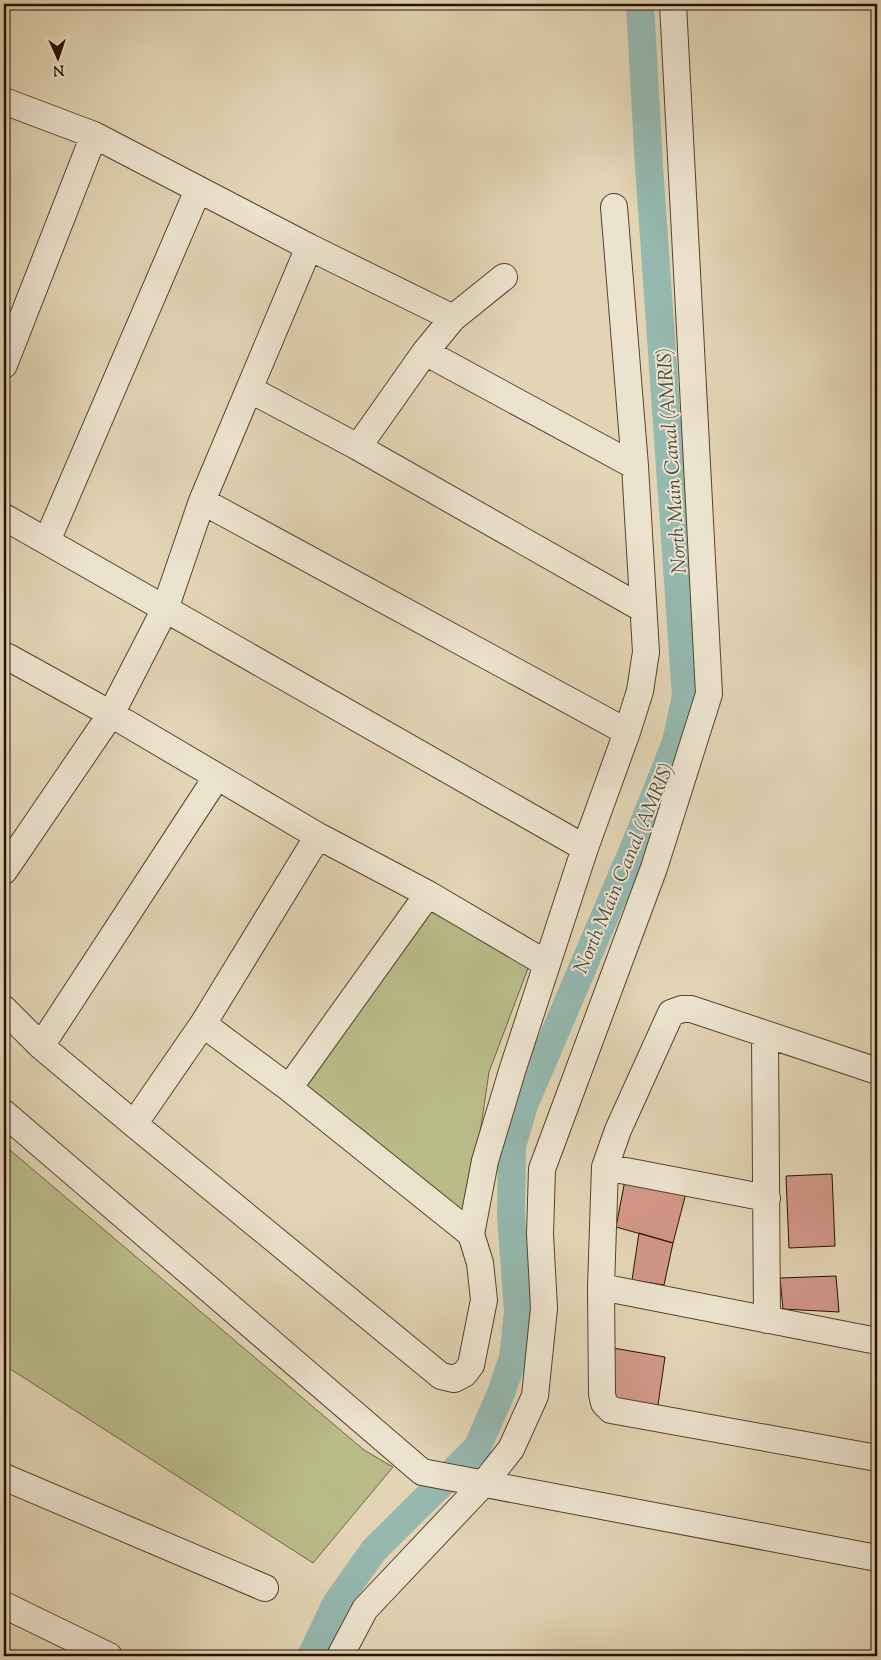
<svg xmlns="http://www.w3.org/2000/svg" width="881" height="1660" viewBox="0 0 881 1660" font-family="'Sorts Mill Goudy',serif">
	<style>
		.green { fill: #b9bb89; stroke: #706645 }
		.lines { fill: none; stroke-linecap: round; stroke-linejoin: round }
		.canal { stroke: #95b8af; stroke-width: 28 }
		.building { fill: #d29789; stroke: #271201 }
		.minor-casing { stroke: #56422e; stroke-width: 28 }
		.minor { stroke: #ece3ce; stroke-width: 26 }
		.labels { text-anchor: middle; stroke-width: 4; stroke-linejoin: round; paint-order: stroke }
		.water-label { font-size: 20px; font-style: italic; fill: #4e4c3e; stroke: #ece3ce }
	</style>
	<rect width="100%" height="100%" fill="#e2d4b4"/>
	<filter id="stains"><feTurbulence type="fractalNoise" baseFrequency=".004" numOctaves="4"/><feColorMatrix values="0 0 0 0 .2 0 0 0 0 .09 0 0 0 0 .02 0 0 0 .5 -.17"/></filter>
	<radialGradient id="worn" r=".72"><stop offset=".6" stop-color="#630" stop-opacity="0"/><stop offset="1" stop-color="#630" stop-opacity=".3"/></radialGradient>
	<!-- green -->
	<path class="green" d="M 431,912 L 530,963 L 489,1072 L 468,1216 L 304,1090 L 363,1004 Z
		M 4,1145 L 364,1450 L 393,1467 L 313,1563 L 4,1365 Z"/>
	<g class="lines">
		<!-- canal -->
		<path class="canal" d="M 311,1656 L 337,1602 L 374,1550 L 477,1448 L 501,1393 L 513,1358 L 518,1312 L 511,1216 L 512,1146 L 524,1105 L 636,843 L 676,742 L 686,696 L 649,166 L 640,4"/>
	</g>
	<!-- building -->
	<path class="building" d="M 832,1174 L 835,1246 L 789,1248 L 786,1176 Z
		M 625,1180 L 686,1193 L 673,1243 L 616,1227 Z
		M 639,1233 L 673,1243 L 664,1285 L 632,1280 Z
		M 836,1276 L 839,1312 L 783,1309 L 780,1278 Z
		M 613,1348 L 665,1357 L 658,1405 L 615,1399 Z"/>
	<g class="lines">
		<!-- minor casing -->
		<g class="minor-casing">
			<path id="minor" d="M 4,101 L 94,135 L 309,247 L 453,318 L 425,352
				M 453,318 L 504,277
				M 4,365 L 94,135
				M 249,389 L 358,447 L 643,609
				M 358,447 L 425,352 L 635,466
				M 202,501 L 627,732
				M 4,517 L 585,848
				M 47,541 L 198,190
				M 4,657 L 8,657 L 111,714 L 318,836 L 428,894 L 547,964
				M 4,871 L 111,714 L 165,609 L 202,501 L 309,247
				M 4,1009 L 41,1046 L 134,1124 L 441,1376 L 454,1379 L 464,1374 L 471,1365 L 484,1300 L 480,1263 L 471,1234 L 485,1161 L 513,1068 L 585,848 L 627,732 L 640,691 L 646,652 L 635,466 L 614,207
				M 203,1024 L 289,1088 L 471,1234
				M 765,1035 L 767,1320
				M 41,1046 L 216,778
				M 877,1071 L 691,1009 L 682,1009 L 671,1013 L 618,1130 L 605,1167 L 601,1287 L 602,1394 L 604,1403 L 611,1410 L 877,1458
				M 289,1088 L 428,894
				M 4,1113 L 422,1472 L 877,1558
				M 134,1124 L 203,1024 L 318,836
				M 605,1167 L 767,1198
				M 601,1287 L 877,1341
				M 4,1477 L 265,1588
				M 4,1605 L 109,1656
				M 340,1656 L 365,1609 L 484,1483 L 511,1449 L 535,1396 L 544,1308 L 540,1234 L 542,1169 L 654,868 L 709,694 L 673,4"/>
		</g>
		<!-- minor -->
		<use href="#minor" class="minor"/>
	</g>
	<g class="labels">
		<!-- water labels -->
		<g class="water-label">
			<text transform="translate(671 461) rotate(-94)" y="7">North Main Canal (AMRIS)</text>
			<text transform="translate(623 868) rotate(-67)" y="7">North Main Canal (AMRIS)</text>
		</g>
	</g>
	<!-- margin -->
	<rect width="881" height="1660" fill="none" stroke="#e2d4b4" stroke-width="20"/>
	<rect x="5" y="5" width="871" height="1650" fill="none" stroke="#271201" stroke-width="2.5"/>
	<rect x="10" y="10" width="861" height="1640" fill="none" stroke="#271201"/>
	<!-- north arrow -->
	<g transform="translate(58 58) rotate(177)" stroke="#ece3ce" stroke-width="4" paint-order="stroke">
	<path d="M0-4L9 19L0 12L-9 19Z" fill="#271201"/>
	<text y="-8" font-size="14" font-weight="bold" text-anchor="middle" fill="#271201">N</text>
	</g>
	<rect width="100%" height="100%" filter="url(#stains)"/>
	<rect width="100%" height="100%" fill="url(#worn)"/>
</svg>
